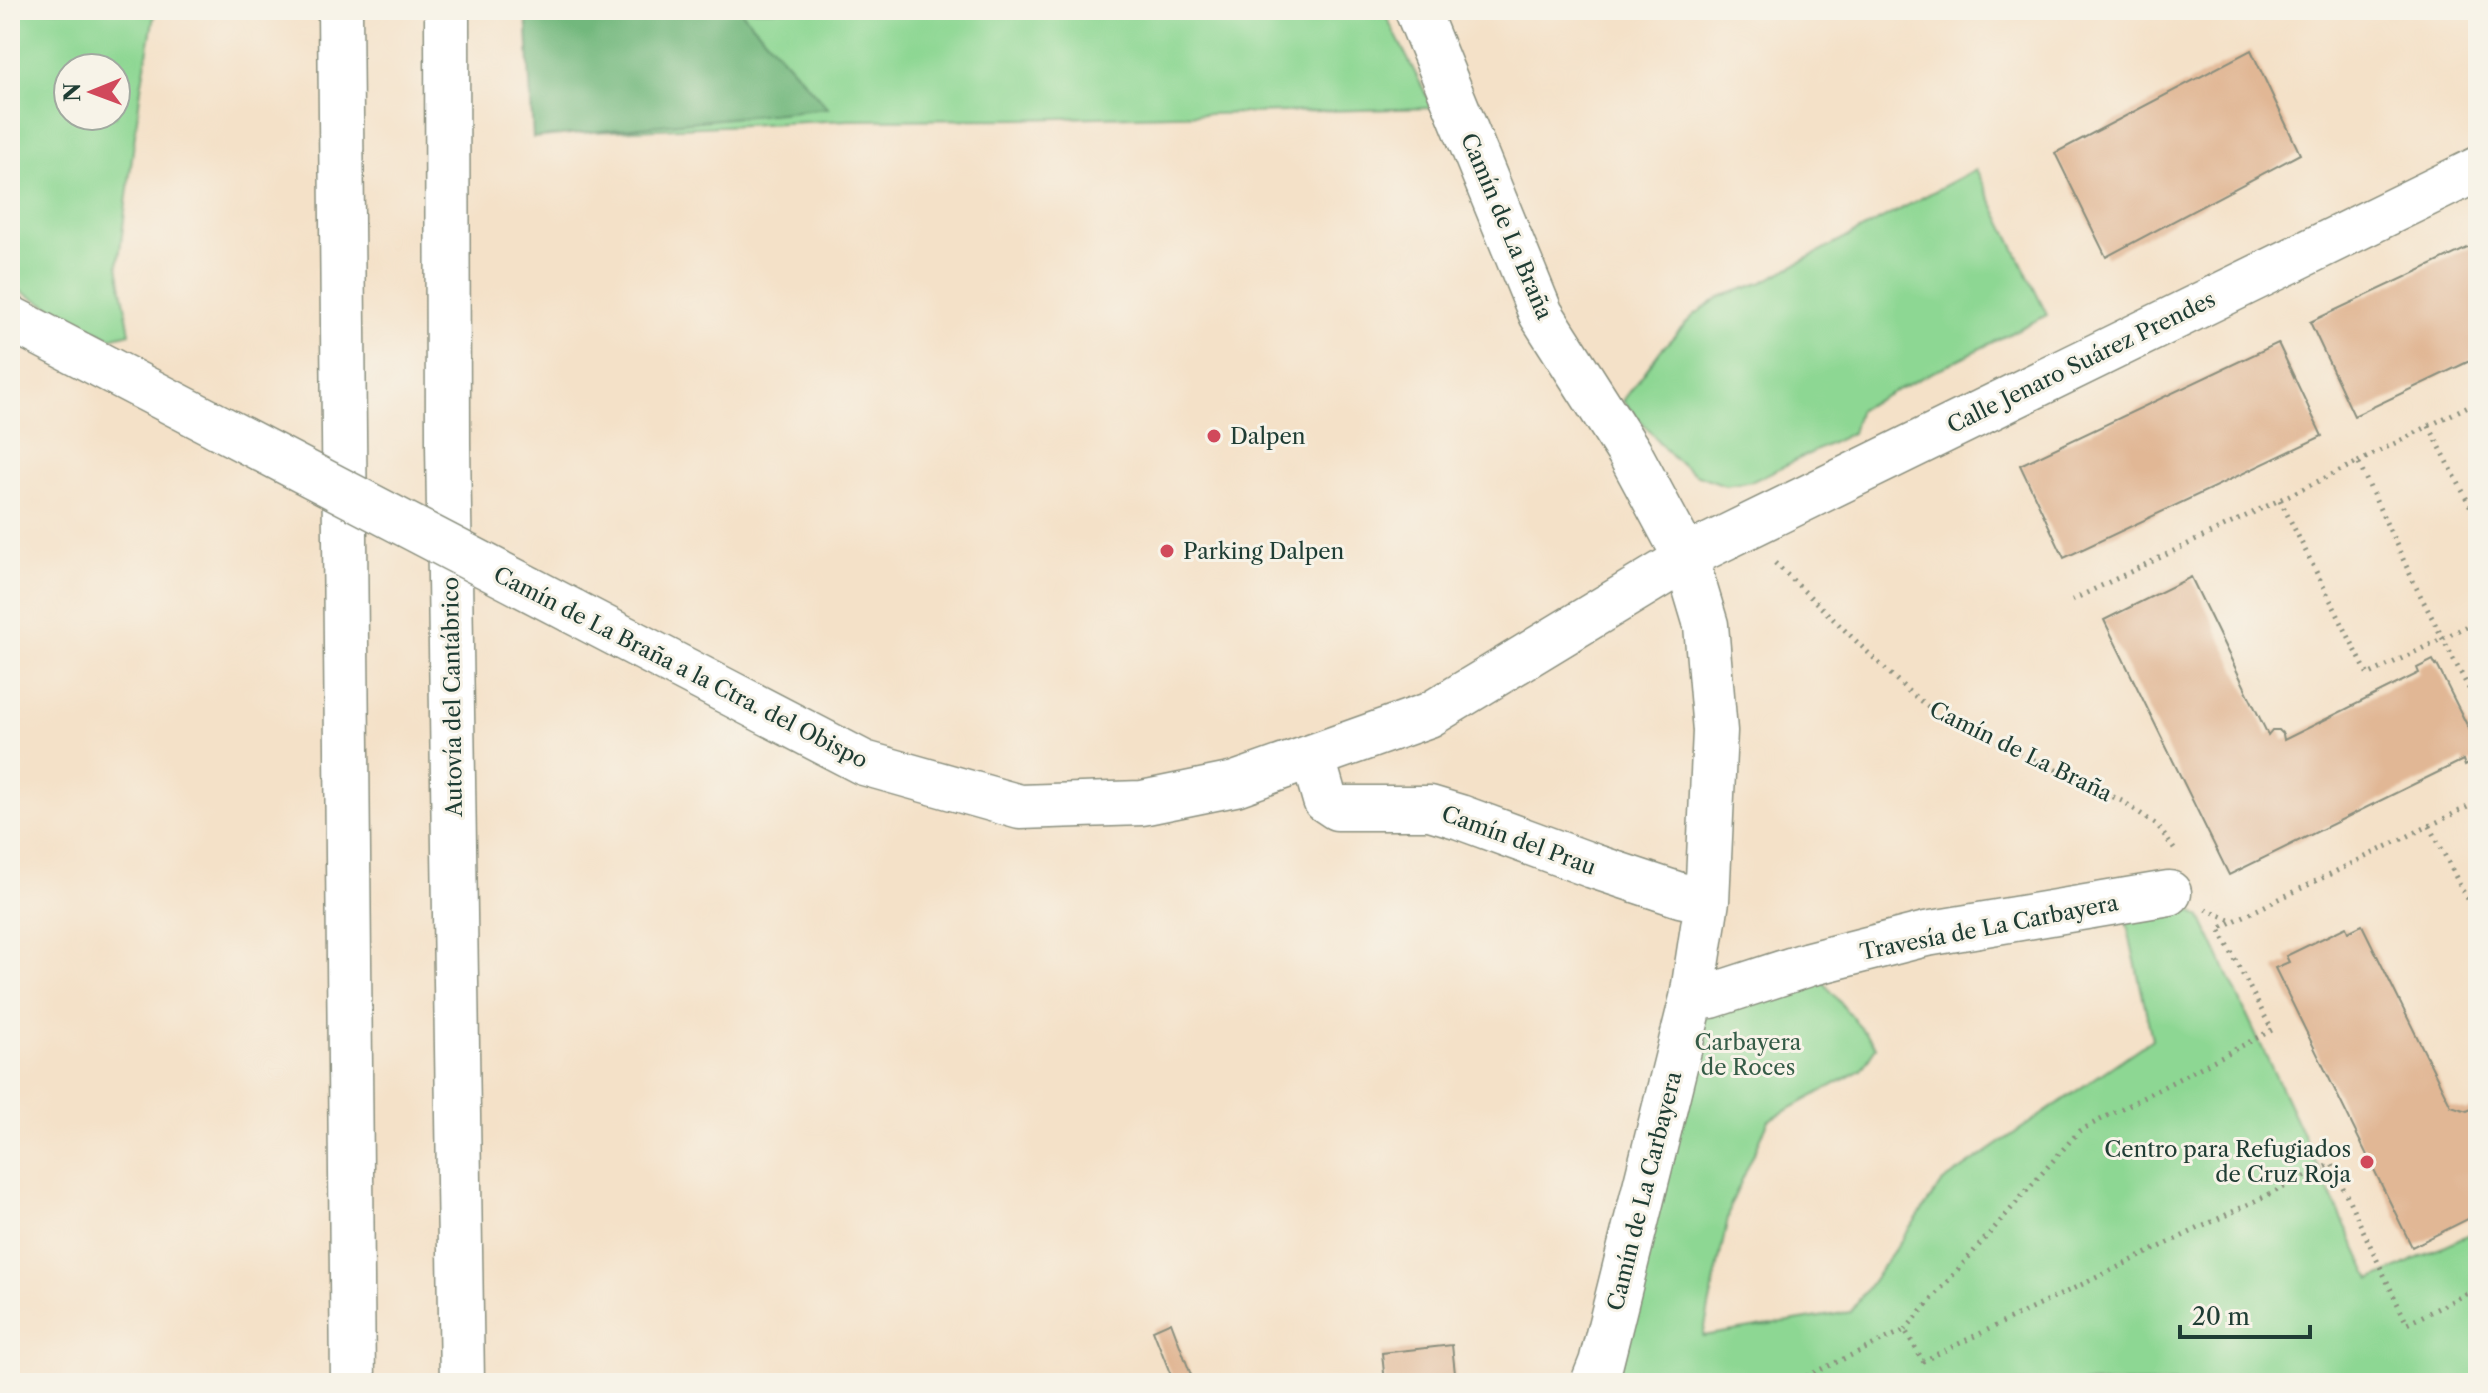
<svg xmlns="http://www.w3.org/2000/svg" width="2488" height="1393" viewBox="0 0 2488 1393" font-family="'Libre Caslon Text',serif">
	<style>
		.green { fill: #8dd793; stroke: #568a64; stroke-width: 2; fill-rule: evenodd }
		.forest { fill: #72b87d; stroke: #487a58; stroke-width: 2 }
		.building { fill: #e1b795 }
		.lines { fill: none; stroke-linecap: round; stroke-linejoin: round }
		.street-casing { stroke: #8a8f7e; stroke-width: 47 }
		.highway-casing { stroke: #8a8f7e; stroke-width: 47 }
		.path { stroke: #8a8f7e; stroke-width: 5; stroke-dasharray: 2 6; stroke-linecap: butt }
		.street { stroke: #fff; stroke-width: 44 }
		.highway { stroke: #fff; stroke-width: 44 }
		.street-bridge-casing { stroke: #8a8f7e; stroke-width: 47; stroke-linecap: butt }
		.street-bridge { stroke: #fff; stroke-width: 44 }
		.poi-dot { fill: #d1495b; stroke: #f7f3e8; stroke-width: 3 }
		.labels { text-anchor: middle; stroke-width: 6; stroke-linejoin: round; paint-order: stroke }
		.street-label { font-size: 22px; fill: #1f3d34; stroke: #f7f3e8 }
		.poi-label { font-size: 22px; fill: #1f3d34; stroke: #f7f3e8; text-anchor: start }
		.park-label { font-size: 22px; fill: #355c47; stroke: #f7f3e8 }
	</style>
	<rect width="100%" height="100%" fill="#f7f3e8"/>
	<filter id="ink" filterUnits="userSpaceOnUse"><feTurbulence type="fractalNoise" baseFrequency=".0125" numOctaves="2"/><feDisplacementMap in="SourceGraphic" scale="16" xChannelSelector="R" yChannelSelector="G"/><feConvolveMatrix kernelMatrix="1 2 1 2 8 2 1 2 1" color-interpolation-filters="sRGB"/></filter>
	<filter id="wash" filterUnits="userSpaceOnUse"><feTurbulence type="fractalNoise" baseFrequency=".006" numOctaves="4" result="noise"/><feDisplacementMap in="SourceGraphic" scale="32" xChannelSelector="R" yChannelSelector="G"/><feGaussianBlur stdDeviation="1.8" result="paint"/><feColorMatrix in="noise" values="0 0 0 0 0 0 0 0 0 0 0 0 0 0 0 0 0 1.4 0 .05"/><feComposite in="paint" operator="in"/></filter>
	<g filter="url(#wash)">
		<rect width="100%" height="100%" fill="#f4e1c8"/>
		<!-- green -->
		<path class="green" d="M 10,10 L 155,10 L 141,88 L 118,266 L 130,333 L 110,338 L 10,286 ZM 68,68 L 116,68 L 116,116 L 68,116 Z
			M 573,10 L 1383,10 L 1433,108 L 1023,119 L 849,120 L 570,133 Z
			M 1976,169 L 2047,315 L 1859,409 L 1852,433 L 1753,481 L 1725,485 L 1695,474 L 1672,457 L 1623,401 L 1661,350 L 1694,315 L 1720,297 L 1763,282 Z
			M 2169,893 L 2201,917 L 2371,1280 L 2478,1230 L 2478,1383 L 1593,1383 L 1692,998 L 1809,964 L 1876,1047 L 1861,1070 L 1769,1120 L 1731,1204 L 1703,1336 L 1850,1312 L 1942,1183 L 2152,1039 L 2122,901 Z"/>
		<!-- forest -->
		<path class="forest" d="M 526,10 L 740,10 L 828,108 L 533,138 Z"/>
		<g id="blocks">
			<!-- building -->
			<path class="building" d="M 2251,50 L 2300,154 L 2106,257 L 2055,153 Z
				M 2478,243 L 2478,357 L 2354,416 L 2310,322 Z
				M 2278,343 L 2322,436 L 2064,558 L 2020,465 Z
				M 2191,577 L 2268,735 L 2272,730 L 2279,730 L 2283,734 L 2284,740 L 2419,673 L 2417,668 L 2433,660 L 2436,666 L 2437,665 L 2478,747 L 2478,759 L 2465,766 L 2463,760 L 2229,875 L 2104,620 Z
				M 2362,925 L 2451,1106 L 2467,1111 L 2478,1106 L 2478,1214 L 2412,1247 L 2275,968 L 2289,962 L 2286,956 L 2346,927 L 2348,932 Z
				M 1171,1322 L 1194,1383 L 1174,1383 L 1153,1330 Z
				M 1452,1345 L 1456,1383 L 1385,1383 L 1382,1353 Z"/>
		</g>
	</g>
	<g filter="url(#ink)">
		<use href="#blocks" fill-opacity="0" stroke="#8a8f7e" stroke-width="2"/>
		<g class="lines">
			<!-- street casing -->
			<g class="street-casing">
				<path id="street" d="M 1417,10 L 1541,314 L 1629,452 L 1686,558 L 1706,625 L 1715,731 L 1707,901 L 1692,998 L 1601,1363 L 1593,1383
					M 10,318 L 219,427
					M 572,611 L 864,763 L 1020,807 L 1142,803 L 1235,784 L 1429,715 L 1704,548 L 2478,169
					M 1313,758 L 1325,800 L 1337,808 L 1430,808 L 1460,817 L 1593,866 L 1680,895 L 1707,901
					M 1692,998 L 1711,996 L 1809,964 L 1926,934 L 2169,893"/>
			</g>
			<!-- highway casing -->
			<g class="highway-casing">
				<path id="highway" d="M 340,10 L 353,1383
					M 447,10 L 448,444 L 462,1383"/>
			</g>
			<!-- path -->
			<path class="path" d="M 2429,426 L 2478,521
				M 2358,462 L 2478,401
				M 2280,500 L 2368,675 L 2478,621
				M 1775,563 L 1907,690 L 1937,714 L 2124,802 L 2158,826 L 2174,849
				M 2072,600 L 2358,462 L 2416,587 L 2478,706
				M 2430,826 L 2478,921
				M 2206,909 L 2234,921 L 2478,802
				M 1905,1330 L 2079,1131 L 2272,1030 L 2219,929 L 2234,921
				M 1792,1383 L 1905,1330 L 1923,1361 L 2332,1164 L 2407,1324 L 2478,1288"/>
			<!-- street -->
			<use href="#street" class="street"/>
			<!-- highway -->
			<use href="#highway" class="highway"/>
			<!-- street-bridge casing -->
			<g class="street-bridge-casing">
				<path id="street-bridge" d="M 219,427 L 572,611"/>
			</g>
			<!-- street-bridge -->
			<use href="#street-bridge" class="street-bridge"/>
		</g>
	</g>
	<!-- markers -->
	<g class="poi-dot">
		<circle cx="1214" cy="436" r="8"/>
		<circle cx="1167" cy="551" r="8"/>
		<circle cx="2367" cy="1162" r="8"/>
	</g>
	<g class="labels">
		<!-- street labels -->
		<g class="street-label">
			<text transform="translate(1507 226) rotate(67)" y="8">Camín de La Braña</text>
			<text transform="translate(2081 362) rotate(-26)" y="8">Calle Jenaro Suárez Prendes</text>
			<text transform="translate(681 667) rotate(27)" y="8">Camín de La Braña a la Ctra. del Obispo</text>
			<text transform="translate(452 697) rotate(-91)" y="8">Autovía del Cantábrico</text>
			<text transform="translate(2021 751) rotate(26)" y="8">Camín de La Braña</text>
			<text transform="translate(1519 840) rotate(20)" y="8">Camín del Prau</text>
			<text transform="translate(1989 927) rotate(-11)" y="8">Travesía de La Carbayera</text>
			<text transform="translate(1644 1191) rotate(-76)" y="8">Camín de La Carbayera</text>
		</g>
		<!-- poi labels -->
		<g class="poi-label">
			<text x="1230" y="444">Dalpen</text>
			<text x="1183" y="559">Parking Dalpen</text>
			<text x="2351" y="1157" text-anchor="end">Centro para Refugiados<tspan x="2351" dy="25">de Cruz Roja</tspan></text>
		</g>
		<!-- park labels -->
		<g class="park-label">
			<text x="1748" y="1050">Carbayera<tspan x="1748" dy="25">de Roces</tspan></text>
		</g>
	</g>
	<!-- margin -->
	<rect width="2488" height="1393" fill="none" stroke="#f7f3e8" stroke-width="40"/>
	<!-- north arrow -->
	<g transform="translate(92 92) rotate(269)"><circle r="38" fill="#f7f3e8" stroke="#a1aaa0" stroke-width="2"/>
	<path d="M0-6L14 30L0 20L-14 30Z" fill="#d1495b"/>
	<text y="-12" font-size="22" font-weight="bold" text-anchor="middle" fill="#1f3d34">N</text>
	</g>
	<!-- scale -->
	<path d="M2180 1325v12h130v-12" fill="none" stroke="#1f3d34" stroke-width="4"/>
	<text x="2192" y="1325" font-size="24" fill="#1f3d34" stroke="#f7f3e8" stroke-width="6" paint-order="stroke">20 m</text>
</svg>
